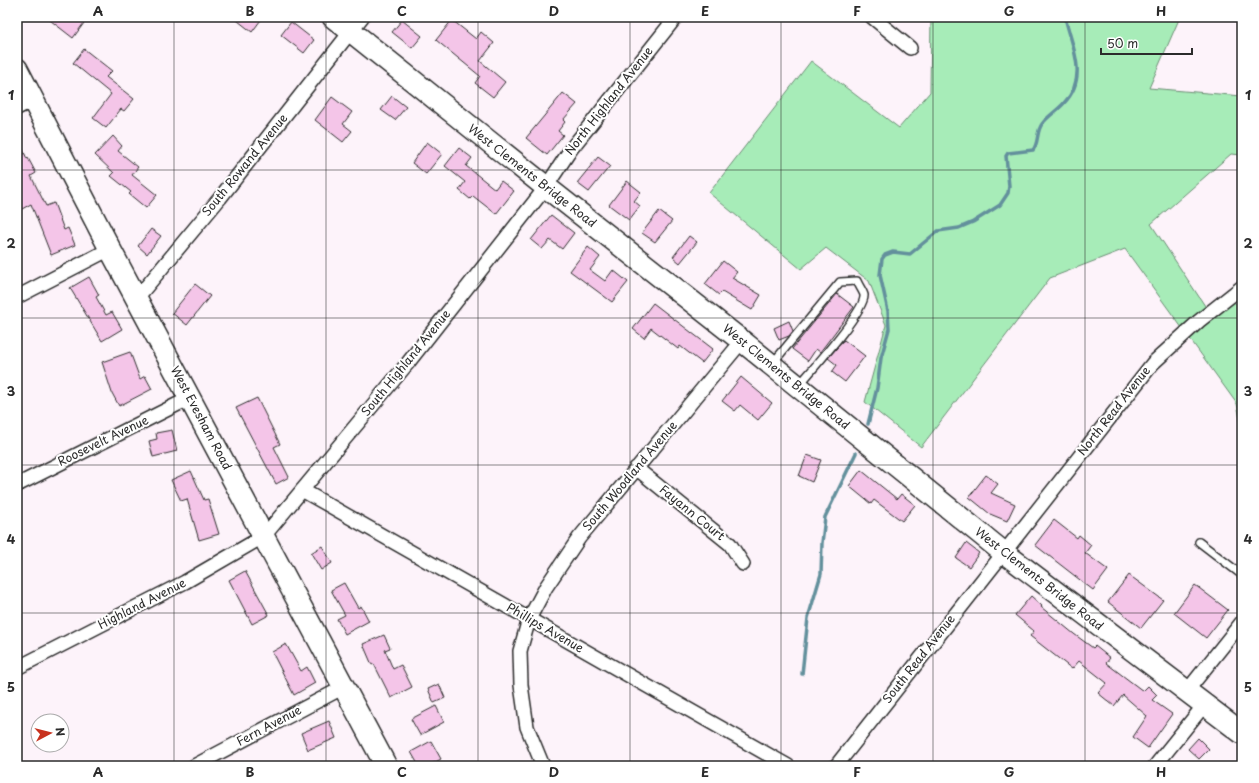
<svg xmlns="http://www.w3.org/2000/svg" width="1259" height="783" viewBox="0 0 1259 783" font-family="'Playpen Sans',sans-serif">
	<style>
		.green { fill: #a7ecb8; stroke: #698c72 }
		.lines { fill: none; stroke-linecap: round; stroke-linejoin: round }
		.stream { stroke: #63909c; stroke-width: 3.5 }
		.building { fill: #f4c5e8; stroke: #2b2b2b }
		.lane-casing { stroke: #2b2b2b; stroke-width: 10 }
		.street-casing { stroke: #2b2b2b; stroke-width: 16 }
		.primary-casing { stroke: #2b2b2b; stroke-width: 24 }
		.lane { stroke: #fff; stroke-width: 7 }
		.street { stroke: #fff; stroke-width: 13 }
		.primary { stroke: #fff; stroke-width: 21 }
		.grid { fill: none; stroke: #2b2b2b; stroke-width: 1; stroke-opacity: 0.55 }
		.labels { text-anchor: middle; stroke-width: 4; stroke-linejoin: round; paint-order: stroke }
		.street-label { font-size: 12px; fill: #2b2b2b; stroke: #fff }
		.neatline { fill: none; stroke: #2b2b2b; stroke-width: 1.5 }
		.grid-label { font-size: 13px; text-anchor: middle; font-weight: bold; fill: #2b2b2b }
	</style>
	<rect width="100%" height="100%" fill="#fdf3fa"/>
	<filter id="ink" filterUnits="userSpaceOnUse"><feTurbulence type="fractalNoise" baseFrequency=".025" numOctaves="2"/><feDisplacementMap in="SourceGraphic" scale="8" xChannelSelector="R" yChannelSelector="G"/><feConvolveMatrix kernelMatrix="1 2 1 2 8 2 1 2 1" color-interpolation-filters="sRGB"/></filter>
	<g filter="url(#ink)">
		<!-- green -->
		<path class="green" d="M 931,17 L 1180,17 L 1149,88 L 1242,96 L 1242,155 L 1231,154 L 1151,224 L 1209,312 L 1227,295 L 1242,310 L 1242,430 L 1237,404 L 1125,249 L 1050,278 L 921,447 L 865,402 L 886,325 L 869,281 L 826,248 L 801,269 L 709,193 L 811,61 L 899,128 L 930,92 Z"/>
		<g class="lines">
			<!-- stream -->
			<path class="stream" d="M 868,424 L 877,388 L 881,358 L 889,329 L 888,311 L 880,275 L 882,259 L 885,255 L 893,252 L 910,254 L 938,231 L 959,228 L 973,222 L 1000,205 L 1008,193 L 1009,186 L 1006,156 L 1008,153 L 1033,150 C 1039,143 1036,132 1042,124 C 1048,116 1057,111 1064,103 C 1089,77 1072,47 1065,17
				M 802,674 L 808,618 L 821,574 L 822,543 L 825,517 L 856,453"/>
		</g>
		<!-- building -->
		<path class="building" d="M 46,17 L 77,17 L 84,23 L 73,38 Z
			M 233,17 L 263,17 L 252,32 Z
			M 402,20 L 422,36 L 412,48 L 392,32 Z
			M 452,20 L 476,39 L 481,32 L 494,43 L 480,61 L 505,82 L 493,97 L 475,83 L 480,76 L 436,40 Z
			M 291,22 L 314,40 L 304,53 L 281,35 Z
			M 84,49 L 112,71 L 106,77 L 134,99 L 124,111 L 121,109 L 106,128 L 93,118 L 111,94 L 73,63 Z
			M 563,93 L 577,104 L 563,120 L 565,122 L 558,131 L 563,135 L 547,155 L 526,138 Z
			M 392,96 L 406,107 L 395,120 L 381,110 Z
			M 332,97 L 352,112 L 343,124 L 352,131 L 343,142 L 315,120 Z
			M 17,136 L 27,159 L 28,158 L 36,173 L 31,176 L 46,206 L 54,203 L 64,230 L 68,228 L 75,245 L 51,255 L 31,204 L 22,209 L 17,198 Z
			M 113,136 L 122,146 L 118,151 L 138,167 L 132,175 L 157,195 L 146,208 L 129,194 L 131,192 L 111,176 L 114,173 L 95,155 Z
			M 427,142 L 442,154 L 426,174 L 412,163 Z
			M 459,148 L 472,158 L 466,166 L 495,189 L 501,181 L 514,191 L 496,214 L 473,196 L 470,199 L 459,190 L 465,182 L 445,166 Z
			M 598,157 L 610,166 L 589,192 L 577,183 Z
			M 627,181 L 641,192 L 634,201 L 640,206 L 629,220 L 609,205 Z
			M 659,211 L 672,221 L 655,242 L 642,233 Z
			M 551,215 L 574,233 L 562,249 L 550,240 L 542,249 L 531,240 Z
			M 151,229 L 161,236 L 147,254 L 138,246 Z
			M 689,236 L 697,242 L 680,263 L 673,257 Z
			M 588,247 L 600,257 L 590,270 L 605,281 L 613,270 L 628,282 L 612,302 L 570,271 Z
			M 723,261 L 737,272 L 732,278 L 761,295 L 752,310 L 722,292 L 719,295 L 705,284 Z
			M 89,277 L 99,295 L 96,297 L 106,315 L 112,312 L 122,329 L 102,341 L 70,288 Z
			M 195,284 L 210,296 L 187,325 L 172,313 Z
			M 837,294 L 854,307 L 820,352 L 816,349 L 808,361 L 792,349 Z
			M 653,303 L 713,349 L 702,363 L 680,346 L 678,349 L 651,328 L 644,338 L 633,329 Z
			M 789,321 L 793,331 L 789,336 L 779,340 L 774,328 Z
			M 844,340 L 865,356 L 845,382 L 832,372 L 837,365 L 828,358 Z
			M 130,352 L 140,379 L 145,376 L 152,389 L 119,406 L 112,393 L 102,362 Z
			M 741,377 L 772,403 L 758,420 L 740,405 L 735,411 L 722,401 Z
			M 257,398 L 280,444 L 274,447 L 289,477 L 276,484 L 236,408 Z
			M 172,430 L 177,451 L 153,457 L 149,441 L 157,439 L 156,433 Z
			M 807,455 L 821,460 L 812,482 L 799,476 Z
			M 861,470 L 897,499 L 901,494 L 915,505 L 902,521 L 874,500 L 871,504 L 849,486 Z
			M 191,471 L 204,500 L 208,499 L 219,534 L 199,540 L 187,499 L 181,501 L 171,480 Z
			M 986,475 L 998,484 L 991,493 L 1015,504 L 1007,521 L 990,514 L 969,497 Z
			M 1054,520 L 1077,538 L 1079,535 L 1091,545 L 1085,553 L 1108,570 L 1093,590 L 1035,545 Z
			M 966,543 L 979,553 L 969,567 L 956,558 Z
			M 322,546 L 332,563 L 321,570 L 311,553 Z
			M 245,571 L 269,615 L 252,624 L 229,580 Z
			M 1129,575 L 1163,600 L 1141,628 L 1108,602 Z
			M 344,583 L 358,608 L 361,606 L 369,621 L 345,634 L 337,619 L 345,615 L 331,590 Z
			M 1195,585 L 1228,610 L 1206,638 L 1174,613 Z
			M 1031,596 L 1042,606 L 1041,607 L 1074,634 L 1093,648 L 1095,646 L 1110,658 L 1106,663 L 1143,691 L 1148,686 L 1157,695 L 1152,700 L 1172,714 L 1148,748 L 1133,737 L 1147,716 L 1123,695 L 1114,706 L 1098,693 L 1107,683 L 1079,661 L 1072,669 L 1030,636 L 1034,631 L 1015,615 Z
			M 384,635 L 390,648 L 385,650 L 393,669 L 401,665 L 412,687 L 391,698 L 374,664 L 372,665 L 363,644 Z
			M 286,644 L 301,671 L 307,667 L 315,683 L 294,695 L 272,652 Z
			M 439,684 L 445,698 L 434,703 L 428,689 Z
			M 436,706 L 444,722 L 420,735 L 411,719 Z
			M 329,721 L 336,738 L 308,750 L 301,733 Z
			M 1198,738 L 1209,749 L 1199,759 L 1188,749 Z
			M 431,741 L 441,759 L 428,766 L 419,766 L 411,752 Z"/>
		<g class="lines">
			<!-- lane casing -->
			<g class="lane-casing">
				<path id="lane" d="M 772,364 L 840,282 L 857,281 C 859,286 863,291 864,295 C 866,310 811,371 800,384
					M 1199,542 L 1242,575"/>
			</g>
			<!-- street casing -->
			<g class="street-casing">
				<path id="street" d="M 872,17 L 910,48
					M 17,108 L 33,100
					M 17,297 L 110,249
					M 137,298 L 220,198 L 362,17
					M 636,468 L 730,544 L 743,564
					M 17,485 L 190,398
					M 302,490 L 788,766
					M 17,668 L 185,582 L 264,536 L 407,364 L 546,187 L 571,149 L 676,17
					M 1187,691 L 1242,622
					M 194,766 L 344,687
					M 543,766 L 527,727 L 521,685 L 520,651 L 529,619 L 546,587 L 579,538 L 742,341
					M 836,766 L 1153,363 L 1199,321 L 1242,287
					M 1155,766 L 1205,704"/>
			</g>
			<!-- primary casing -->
			<g class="primary-casing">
				<path id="primary" d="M 333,17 L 546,187 L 742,341 L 1003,552 L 1242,733
					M 17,69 L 110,249 L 386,766"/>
			</g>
			<!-- lane -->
			<use href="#lane" class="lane"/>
			<!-- street -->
			<use href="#street" class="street"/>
			<!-- primary -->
			<use href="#primary" class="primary"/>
		</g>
	</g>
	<!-- grid -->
	<path class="grid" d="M 174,17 L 174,766M 326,17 L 326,766M 478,17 L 478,766M 630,17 L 630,766M 781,17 L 781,766M 933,17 L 933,766M 1085,17 L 1085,766M 17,170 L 1242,170M 17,318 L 1242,318M 17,465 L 1242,465M 17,613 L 1242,613"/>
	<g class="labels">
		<!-- street labels -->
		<g class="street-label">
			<text transform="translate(609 101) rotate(-52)" y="4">North Highland Avenue</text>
			<text transform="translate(245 165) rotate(-51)" y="4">South Rowand Avenue</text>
			<text transform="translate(532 176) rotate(38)" y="4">West Clements Bridge Road</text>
			<text transform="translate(406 363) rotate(-51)" y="4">South Highland Avenue</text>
			<text transform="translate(786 377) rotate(39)" y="4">West Clements Bridge Road</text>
			<text transform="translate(1114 411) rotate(-52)" y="4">North Read Avenue</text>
			<text transform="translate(201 418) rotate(62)" y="4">West Evesham Road</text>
			<text transform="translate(103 441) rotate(-26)" y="4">Roosevelt Avenue</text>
			<text transform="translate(630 476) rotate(-50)" y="4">South Woodland Avenue</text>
			<text transform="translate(692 513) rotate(39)" y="4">Fayann Court</text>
			<text transform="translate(1039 579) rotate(38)" y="4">West Clements Bridge Road</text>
			<text transform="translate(142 604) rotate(-27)" y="4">Highland Avenue</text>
			<text transform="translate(545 628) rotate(30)" y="4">Phillips Avenue</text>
			<text transform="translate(919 659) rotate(-52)" y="4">South Read Avenue</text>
			<text transform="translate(269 726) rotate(-28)" y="4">Fern Avenue</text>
		</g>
	</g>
	<!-- margin -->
	<rect width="1259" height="783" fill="none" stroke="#fff" stroke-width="44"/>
	<!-- north arrow -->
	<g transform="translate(50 733) rotate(83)"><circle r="19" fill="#ffffff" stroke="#aaaaaa"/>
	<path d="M0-3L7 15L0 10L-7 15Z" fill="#c8321e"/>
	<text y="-6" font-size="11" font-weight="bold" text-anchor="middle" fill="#2b2b2b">N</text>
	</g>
	<!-- scale -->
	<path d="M1101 48v6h91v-6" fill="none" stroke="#2b2b2b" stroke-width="2"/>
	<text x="1107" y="48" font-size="12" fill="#2b2b2b" stroke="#ffffff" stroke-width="3" paint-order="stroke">50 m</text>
	<rect x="22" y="22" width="1215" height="739" class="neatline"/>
	<g class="grid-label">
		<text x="98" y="16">A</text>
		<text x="250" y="16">B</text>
		<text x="402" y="16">C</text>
		<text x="554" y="16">D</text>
		<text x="705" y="16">E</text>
		<text x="857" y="16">F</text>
		<text x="1009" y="16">G</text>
		<text x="1161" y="16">H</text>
		<text x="11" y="100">1</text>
		<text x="1248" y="100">1</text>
		<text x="11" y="248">2</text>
		<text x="1248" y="248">2</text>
		<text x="11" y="396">3</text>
		<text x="1248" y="396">3</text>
		<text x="11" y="544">4</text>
		<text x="1248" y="544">4</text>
		<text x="11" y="692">5</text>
		<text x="1248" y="692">5</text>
		<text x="98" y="777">A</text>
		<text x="250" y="777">B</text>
		<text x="402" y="777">C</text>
		<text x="554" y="777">D</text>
		<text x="705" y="777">E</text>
		<text x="857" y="777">F</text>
		<text x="1009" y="777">G</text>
		<text x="1161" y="777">H</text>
	</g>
</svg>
